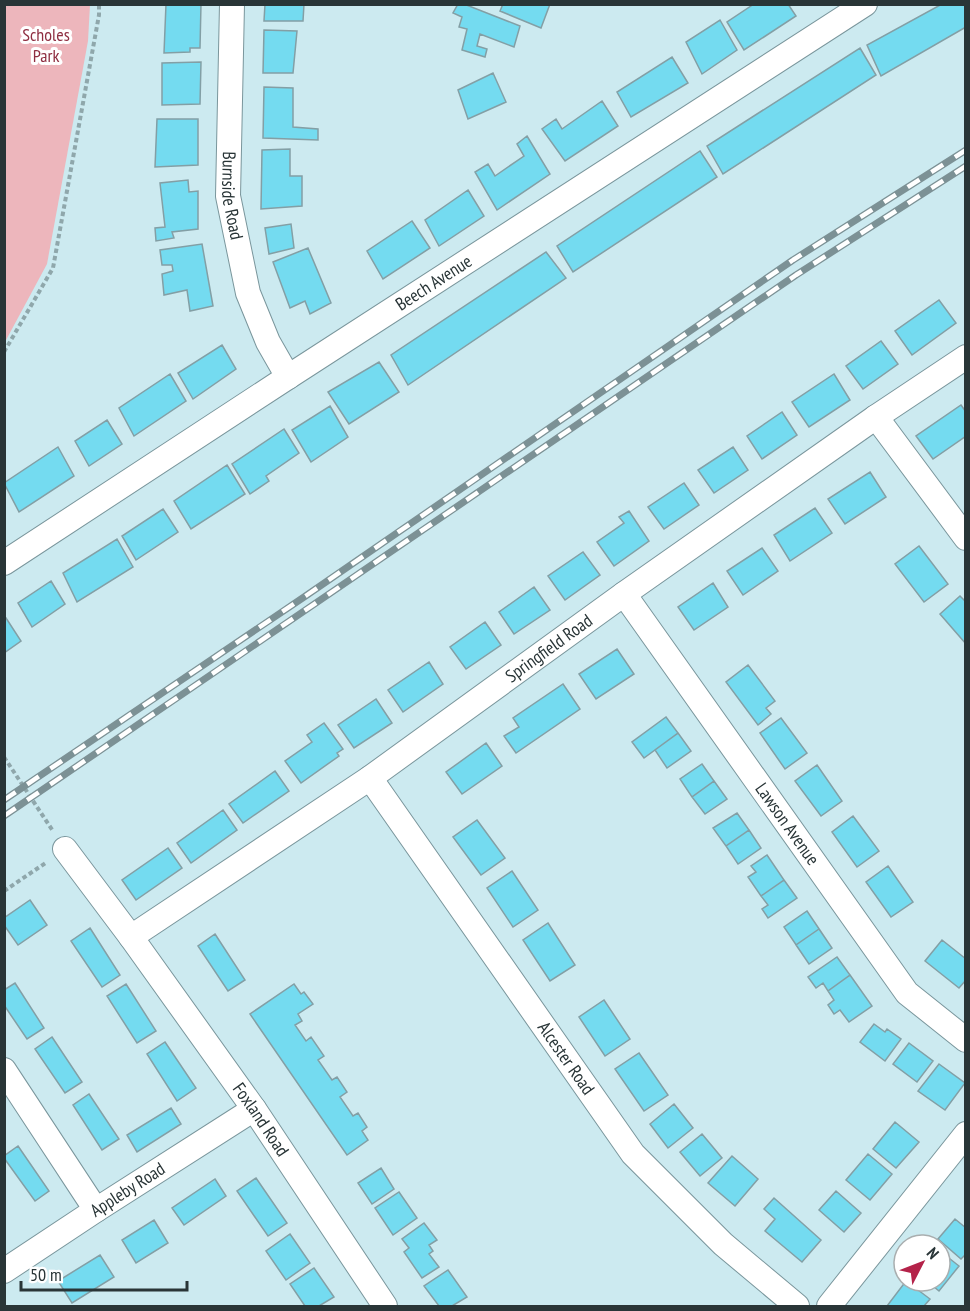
<svg xmlns="http://www.w3.org/2000/svg" width="970" height="1311" viewBox="0 0 970 1311" font-family="'PT Sans Narrow',sans-serif">
	<style>
		.green { fill: #edb6bc }
		.building { fill: #74dbf0; stroke: #839fa5; stroke-width: 1.5 }
		.lines { fill: none; stroke-linecap: round; stroke-linejoin: round }
		.minor-casing { stroke: #7a969c; stroke-width: 26 }
		.path { stroke: #8fa7ab; stroke-width: 4; stroke-dasharray: 4.5 3; stroke-linecap: butt }
		.minor { stroke: #fff; stroke-width: 24 }
		.rail-casing { stroke: #7c9195; stroke-width: 7 }
		.rail { stroke: #fff; stroke-width: 4.5; stroke-dasharray: 14; stroke-linecap: butt }
		.labels { text-anchor: middle; stroke-width: 6; stroke-linejoin: round; paint-order: stroke }
		.park-label { font-size: 18px; fill: #8e2e41; stroke: #fff }
		.street-label { font-size: 18px; fill: #293537; stroke: #fff }
	</style>
	<rect width="100%" height="100%" fill="#cceaf0"/>
	<!-- green -->
	<path class="green" d="M 5,4 L 90,5 L 88,41 L 47,264 L 5,342 Z"/>
	<!-- building -->
	<path class="building" d="M 166,4 L 201,4 L 200,48 L 190,48 L 190,52 L 164,53 Z
		M 265,4 L 304,4 L 303,21 L 264,21 Z
		M 458,4 L 464,4 L 520,26 L 514,47 L 480,34 L 477,46 L 487,49 L 485,57 L 462,50 L 467,29 L 459,27 L 462,17 L 453,13 Z
		M 503,4 L 550,4 L 541,28 L 500,11 Z
		M 754,4 L 788,4 L 796,16 L 744,50 L 727,22 Z
		M 942,4 L 966,4 L 966,27 L 881,76 L 867,45 Z
		M 720,20 L 737,50 L 702,74 L 686,42 Z
		M 264,30 L 297,31 L 293,73 L 263,73 Z
		M 860,48 L 876,75 L 723,174 L 707,146 Z
		M 672,57 L 688,83 L 631,117 L 617,92 Z
		M 201,62 L 200,104 L 162,105 L 162,63 Z
		M 493,73 L 506,102 L 468,119 L 458,90 Z
		M 264,87 L 293,88 L 293,127 L 318,129 L 318,140 L 263,138 Z
		M 602,101 L 618,126 L 565,161 L 542,129 L 556,119 L 562,129 Z
		M 157,119 L 198,119 L 198,165 L 155,167 Z
		M 527,136 L 550,174 L 497,210 L 475,172 L 488,164 L 495,176 L 524,156 L 517,144 Z
		M 290,149 L 290,176 L 302,176 L 302,206 L 261,209 L 262,150 Z
		M 700,151 L 717,177 L 573,272 L 557,246 Z
		M 188,180 L 189,192 L 198,191 L 198,229 L 172,232 L 174,238 L 156,241 L 155,228 L 165,227 L 160,183 Z
		M 468,190 L 484,216 L 439,246 L 425,220 Z
		M 412,221 L 430,248 L 383,279 L 367,251 Z
		M 291,224 L 294,248 L 269,254 L 265,228 Z
		M 202,244 L 213,306 L 190,311 L 187,290 L 164,295 L 162,274 L 173,271 L 172,265 L 162,265 L 160,250 Z
		M 308,248 L 331,303 L 310,314 L 305,301 L 290,308 L 273,262 Z
		M 546,252 L 566,278 L 408,385 L 391,355 Z
		M 939,300 L 956,323 L 912,355 L 895,331 Z
		M 881,341 L 898,364 L 863,389 L 846,366 Z
		M 222,345 L 236,369 L 193,399 L 178,373 Z
		M 379,362 L 399,392 L 349,424 L 328,392 Z
		M 170,374 L 186,401 L 134,436 L 119,408 Z
		M 834,374 L 850,400 L 809,427 L 792,402 Z
		M 961,405 L 966,412 L 966,436 L 933,459 L 916,436 Z
		M 330,406 L 348,437 L 311,462 L 292,430 Z
		M 782,412 L 797,435 L 762,459 L 747,436 Z
		M 107,420 L 122,444 L 89,466 L 75,441 Z
		M 284,429 L 299,453 L 266,476 L 269,481 L 250,494 L 232,464 Z
		M 58,447 L 74,476 L 19,512 L 4,483 Z
		M 733,447 L 748,470 L 714,493 L 698,470 Z
		M 227,465 L 245,494 L 191,529 L 174,501 Z
		M 870,472 L 886,497 L 845,524 L 828,499 Z
		M 684,483 L 699,505 L 664,529 L 648,507 Z
		M 815,508 L 832,533 L 790,561 L 774,535 Z
		M 163,509 L 178,532 L 136,560 L 122,536 Z
		M 629,511 L 649,541 L 614,566 L 597,542 L 624,523 L 619,517 Z
		M 117,539 L 133,567 L 77,602 L 63,573 Z
		M 919,546 L 948,584 L 924,602 L 895,564 Z
		M 762,548 L 778,571 L 743,595 L 727,571 Z
		M 583,552 L 600,575 L 565,600 L 548,576 Z
		M 51,581 L 65,604 L 32,627 L 18,603 Z
		M 713,583 L 728,607 L 694,630 L 678,607 Z
		M 534,587 L 550,610 L 514,634 L 499,612 Z
		M 960,596 L 966,602 L 966,644 L 940,614 Z
		M 6,618 L 21,641 L 4,653 L 4,619 Z
		M 485,622 L 501,645 L 466,669 L 450,647 Z
		M 617,649 L 634,674 L 596,699 L 579,674 Z
		M 429,662 L 443,684 L 403,712 L 388,690 Z
		M 748,665 L 775,701 L 766,708 L 771,714 L 758,725 L 726,682 Z
		M 563,684 L 580,709 L 516,753 L 504,736 L 519,727 L 513,718 Z
		M 376,699 L 392,723 L 354,748 L 338,725 Z
		M 666,717 L 678,733 L 644,758 L 632,742 Z
		M 781,718 L 807,753 L 785,769 L 760,733 Z
		M 324,723 L 343,749 L 337,753 L 339,756 L 301,783 L 285,761 L 312,742 L 307,735 Z
		M 678,733 L 691,751 L 667,768 L 655,750 Z
		M 486,743 L 502,766 L 462,794 L 446,772 Z
		M 702,764 L 714,781 L 692,797 L 680,779 Z
		M 817,765 L 842,801 L 821,816 L 795,781 Z
		M 275,771 L 289,791 L 243,823 L 229,804 Z
		M 714,781 L 727,799 L 705,814 L 692,797 Z
		M 223,810 L 237,830 L 191,863 L 177,843 Z
		M 737,813 L 749,830 L 726,846 L 713,828 Z
		M 853,816 L 879,851 L 857,867 L 832,832 Z
		M 477,820 L 505,858 L 481,875 L 453,837 Z
		M 749,830 L 761,848 L 738,864 L 726,846 Z
		M 168,848 L 182,868 L 136,900 L 122,880 Z
		M 767,855 L 784,880 L 761,896 L 748,877 L 756,872 L 751,866 Z
		M 888,866 L 913,902 L 891,917 L 866,882 Z
		M 512,871 L 538,910 L 513,927 L 487,888 Z
		M 784,880 L 797,898 L 768,918 L 762,909 L 768,905 L 761,896 Z
		M 30,900 L 47,925 L 18,945 L 4,925 L 4,918 Z
		M 807,911 L 832,948 L 809,964 L 784,927 Z
		M 548,923 L 575,965 L 550,981 L 523,940 Z
		M 90,928 L 120,975 L 102,987 L 71,941 Z
		M 819,929 L 832,948 L 809,964 L 796,945 Z
		M 215,934 L 245,980 L 228,991 L 198,946 Z
		M 942,940 L 966,959 L 966,980 L 959,988 L 925,961 Z
		M 837,957 L 850,975 L 828,991 L 823,983 L 816,988 L 808,977 Z
		M 850,975 L 872,1006 L 849,1022 L 840,1010 L 834,1014 L 828,1005 L 834,1000 L 828,991 Z
		M 15,983 L 44,1028 L 27,1039 L 4,1005 L 4,990 Z
		M 126,984 L 156,1031 L 137,1043 L 107,996 Z
		M 294,984 L 301,994 L 304,992 L 313,1004 L 298,1014 L 302,1021 L 295,1025 L 306,1041 L 311,1037 L 324,1056 L 318,1060 L 332,1080 L 337,1077 L 347,1092 L 340,1097 L 353,1116 L 358,1113 L 367,1127 L 362,1131 L 368,1140 L 347,1155 L 250,1014 Z
		M 604,1000 L 630,1039 L 605,1056 L 579,1017 Z
		M 874,1024 L 885,1032 L 887,1029 L 901,1039 L 885,1061 L 860,1042 Z
		M 52,1037 L 82,1082 L 65,1093 L 35,1049 Z
		M 165,1042 L 196,1088 L 177,1101 L 147,1054 Z
		M 909,1043 L 933,1061 L 917,1082 L 893,1064 Z
		M 639,1053 L 668,1095 L 644,1111 L 615,1069 Z
		M 939,1064 L 965,1083 L 945,1110 L 918,1091 Z
		M 89,1094 L 119,1139 L 102,1150 L 73,1105 Z
		M 674,1104 L 693,1128 L 668,1148 L 650,1124 Z
		M 171,1108 L 181,1124 L 137,1152 L 127,1135 Z
		M 895,1122 L 919,1142 L 896,1168 L 873,1149 Z
		M 702,1134 L 722,1158 L 700,1176 L 680,1152 Z
		M 18,1146 L 49,1191 L 35,1201 L 4,1158 L 4,1156 Z
		M 868,1154 L 892,1174 L 870,1200 L 846,1180 Z
		M 732,1156 L 758,1179 L 735,1206 L 708,1183 Z
		M 381,1168 L 394,1189 L 372,1204 L 358,1183 Z
		M 256,1178 L 287,1223 L 268,1236 L 237,1191 Z
		M 215,1179 L 226,1196 L 184,1225 L 172,1208 Z
		M 836,1191 L 861,1213 L 844,1232 L 819,1210 Z
		M 399,1192 L 417,1218 L 393,1235 L 375,1208 Z
		M 774,1198 L 821,1240 L 802,1262 L 765,1231 L 775,1219 L 764,1209 Z
		M 955,1219 L 966,1228 L 966,1254 L 961,1259 L 938,1239 Z
		M 154,1220 L 168,1243 L 136,1263 L 122,1240 Z
		M 424,1223 L 437,1240 L 429,1245 L 433,1251 L 429,1254 L 439,1267 L 422,1278 L 404,1252 L 409,1248 L 402,1239 Z
		M 290,1234 L 310,1263 L 286,1280 L 266,1251 Z
		M 940,1251 L 959,1266 L 939,1291 L 927,1281 L 940,1281 Z
		M 100,1255 L 114,1277 L 72,1303 L 58,1281 Z
		M 314,1268 L 334,1297 L 319,1306 L 305,1306 L 290,1284 Z
		M 448,1270 L 467,1297 L 452,1306 L 439,1306 L 424,1286 Z
		M 906,1281 L 930,1299 L 924,1306 L 887,1306 Z"/>
	<g class="lines">
		<!-- minor casing -->
		<g class="minor-casing">
			<g id="minor">
				<path id="s1" d="M 232,4 L 228,196 L 248,293 L 268,342 L 288,377"/>
				<path d="M 876,417 L 966,538"/>
				<path id="s2" d="M 4,563 L 288,377 L 865,4"/>
				<path id="s3" d="M 624,594 L 907,993 L 966,1040"/>
				<path id="s4" d="M 370,778 L 633,1154 L 723,1244 L 797,1306"/>
				<path id="s5" d="M 65,849 L 131,937 L 254,1109 L 385,1306"/>
				<path id="s6" d="M 131,937 L 370,778 L 624,594 L 876,417 L 966,357"/>
				<path d="M 4,1070 L 96,1210"/>
				<path id="s7" d="M 4,1271 L 96,1210 L 254,1109"/>
				<path d="M 829,1306 L 966,1134"/>
			</g>
		</g>
		<!-- path -->
		<path class="path" d="M 4,352 L 53,268 L 99,15 L 99,4
			M 4,757 L 53,831
			M 4,891 L 47,862"/>
		<!-- minor -->
		<use href="#minor" class="minor"/>
		<!-- rail casing -->
		<g class="rail-casing">
			<path id="rail" d="M 4,800 L 307,595 L 793,260 L 966,150
				M 4,816 L 796,275 L 966,166"/>
		</g>
		<!-- rail -->
		<use href="#rail" class="rail"/>
	</g>
	<g class="labels">
		<!-- park labels -->
		<g class="park-label">
			<text x="46" y="41">Scholes<tspan x="46" dy="21">Park</tspan></text>
		</g>
		<!-- street labels -->
		<g class="street-label">
			<text dy="6" stroke="none"><textPath href="#s1" startOffset="192">Burnside Road</textPath></text>
			<text dy="6" stroke="none"><textPath href="#s2" startOffset="513">Beech Avenue</textPath></text>
			<text dy="6" stroke="none"><textPath href="#s6" startOffset="508">Springfield Road</textPath></text>
			<text dy="6" stroke="none"><textPath href="#s3" startOffset="282">Lawson Avenue</textPath></text>
			<text dy="6" stroke="none"><textPath href="#s4" startOffset="342">Alcester Road</textPath></text>
			<text dy="6" stroke="none"><textPath href="#s5" startOffset="334">Foxland Road</textPath></text>
			<text dy="6" stroke="none"><textPath href="#s7" startOffset="148">Appleby Road</textPath></text>
		</g>
	</g>
	<!-- border -->
	<rect width="970" height="1311" fill="none" stroke="#293537" stroke-width="12"/>
	<!-- north arrow -->
	<g transform="translate(922 1263) rotate(48)"><circle r="28" fill="#ffffff" stroke="#a9aeaf" stroke-width="1.5"/>
	<path d="M0-4.5L10 22L0 15L-10 22Z" fill="#b42249"/>
	<text y="-9" font-size="16" font-weight="bold" text-anchor="middle" fill="#293537">N</text>
	</g>
	<!-- scale -->
	<path d="M21 1281v9h166v-9" fill="none" stroke="#293537" stroke-width="3"/>
	<text x="30" y="1281" font-size="18" fill="#293537" stroke="#ffffff" stroke-width="4.5" paint-order="stroke">50 m</text>
</svg>
